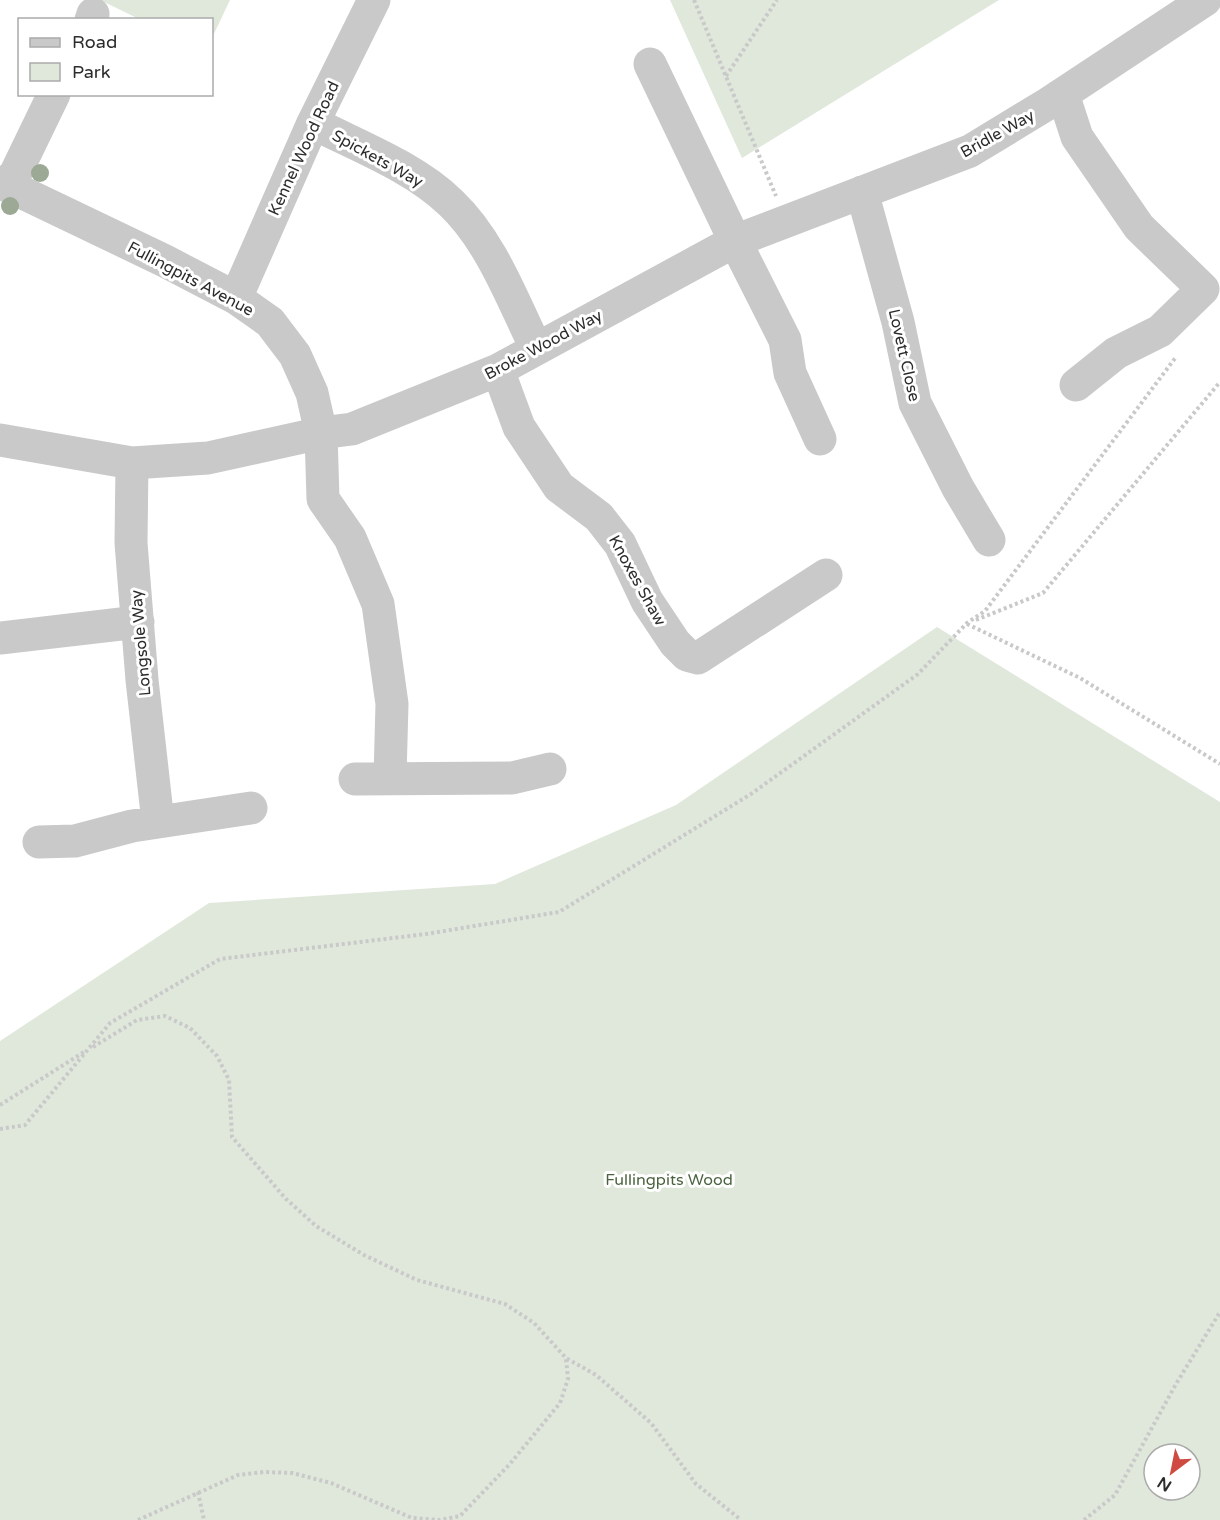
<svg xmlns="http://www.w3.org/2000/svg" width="1220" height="1520" viewBox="0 0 1220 1520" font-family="'Varela Round',sans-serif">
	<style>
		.green { fill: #e0e8db; fill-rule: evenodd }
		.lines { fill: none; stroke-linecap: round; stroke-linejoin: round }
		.path { stroke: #c9c9c9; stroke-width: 4; stroke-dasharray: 3 3; stroke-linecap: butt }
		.minor { stroke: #c9c9c9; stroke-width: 33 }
		.tree { fill: #9ca995 }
		.labels { text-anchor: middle; stroke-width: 6; stroke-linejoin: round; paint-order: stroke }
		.street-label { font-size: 16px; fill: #2c2c2c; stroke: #fff }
		.park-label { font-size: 16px; fill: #4b623f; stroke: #fff }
	</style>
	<rect width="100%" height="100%" fill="#fff"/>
	<!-- green -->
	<path class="green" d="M 100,0 L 230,0 L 212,38 L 212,20 L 139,19 Z
		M 670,0 L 999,0 L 742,158 Z
		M 937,627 L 1220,802 L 1220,1520 L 0,1520 L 0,1041 L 209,903 L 495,884 L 676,805 ZM 1154,1454 L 1190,1454 L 1190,1490 L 1154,1490 Z"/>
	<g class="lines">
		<!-- path -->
		<path class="path" d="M 694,0 L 776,196
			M 726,76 L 777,0
			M 976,620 L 1043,593 L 1220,382
			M 967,624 L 1080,678 L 1220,764
			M 93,1047 L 137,1020 L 165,1016 L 190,1028 L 217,1056 L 229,1080 L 232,1137 L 286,1199 L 316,1226 L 364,1255 L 417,1280 L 505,1304 L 534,1323 L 566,1358 L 596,1375 L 651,1423 L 696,1484 L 741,1520
			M 0,1105 L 84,1052
			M 0,1129 L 25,1125 L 110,1023 L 220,959 L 426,934 L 559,912 L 751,794 L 918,674 L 967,623 L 985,611 L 1176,357
			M 198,1492 L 204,1520
			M 138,1520 L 238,1475 L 264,1472 L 292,1473 L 331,1483 L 412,1518 L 440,1520 L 460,1516 L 509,1465 L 560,1403 L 568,1379 L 566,1359
			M 1084,1520 L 1115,1495 L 1176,1384 L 1220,1312"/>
		<!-- minor -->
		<path class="minor" d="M 91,20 L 93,14
			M 1063,94 L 1077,137 L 1139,227 L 1203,289 L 1160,331 L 1116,353 L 1076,385
			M 313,123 C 358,146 414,167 451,203 C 491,241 512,299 536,348
			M 0,182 L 165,261 L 236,298 L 270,322 L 295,355 L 312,393 L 321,433 L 323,499 L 350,538 L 378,604 L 392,704 L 390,777
			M 9,187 L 54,94
			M 862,192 L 898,322 L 915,403 L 958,488 L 989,540
			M 236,298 L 313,123 L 374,0
			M 498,370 L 519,427 L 559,487 L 599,517 L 620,544 L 647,601 L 675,643 L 687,655 L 698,658 L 826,575
			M 820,439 L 790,373 L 785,340 L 735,241 L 970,151 L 1049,103 L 1205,0
			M 0,440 L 132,463 L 208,458 L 321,433 L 352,429 L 498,370 L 735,241 L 650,64
			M 132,463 L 131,543 L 142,680 L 158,822
			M 0,638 L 138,622
			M 355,779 L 512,778 L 550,769
			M 39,842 L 75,841 L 132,826 L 251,808"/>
	</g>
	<!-- trees -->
	<g class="tree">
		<circle cx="40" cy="173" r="9"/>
		<circle cx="10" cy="206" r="9"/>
	</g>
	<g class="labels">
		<!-- street labels -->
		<g class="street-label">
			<text transform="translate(997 133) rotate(-29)" y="6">Bridle Way</text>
			<text transform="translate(303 148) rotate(-65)" y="6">Kennel Wood Road</text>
			<text transform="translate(378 158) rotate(29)" y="6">Spickets Way</text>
			<text transform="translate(191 278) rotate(28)" y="6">Fullingpits Avenue</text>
			<text transform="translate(543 344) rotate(-28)" y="6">Broke Wood Way</text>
			<text transform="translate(905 355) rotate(77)" y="6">Lovett Close</text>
			<text transform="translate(638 580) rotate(61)" y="6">Knoxes Shaw</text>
			<text transform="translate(140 643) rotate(-95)" y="6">Longsole Way</text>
		</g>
		<!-- park labels -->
		<g class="park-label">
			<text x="669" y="1185">Fullingpits Wood</text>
		</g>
	</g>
	<!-- legend -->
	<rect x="18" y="18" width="195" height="78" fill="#ffffff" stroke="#ababab" stroke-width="1.5"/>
	<rect x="30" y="38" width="30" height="9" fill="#c9c9c9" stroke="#ababab" stroke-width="1.5"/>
	<text x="72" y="48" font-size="18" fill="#2c2c2c">Road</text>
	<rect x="30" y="63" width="30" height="18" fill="#e0e8db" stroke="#ababab" stroke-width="1.5"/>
	<text x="72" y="78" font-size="18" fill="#2c2c2c">Park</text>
	<!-- north arrow -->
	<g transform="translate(1172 1472) rotate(212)"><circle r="28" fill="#ffffff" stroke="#ababab" stroke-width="1.5"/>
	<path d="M0-4.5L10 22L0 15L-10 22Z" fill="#cf4b42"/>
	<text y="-9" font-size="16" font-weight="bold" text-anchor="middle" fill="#2c2c2c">N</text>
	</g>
</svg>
